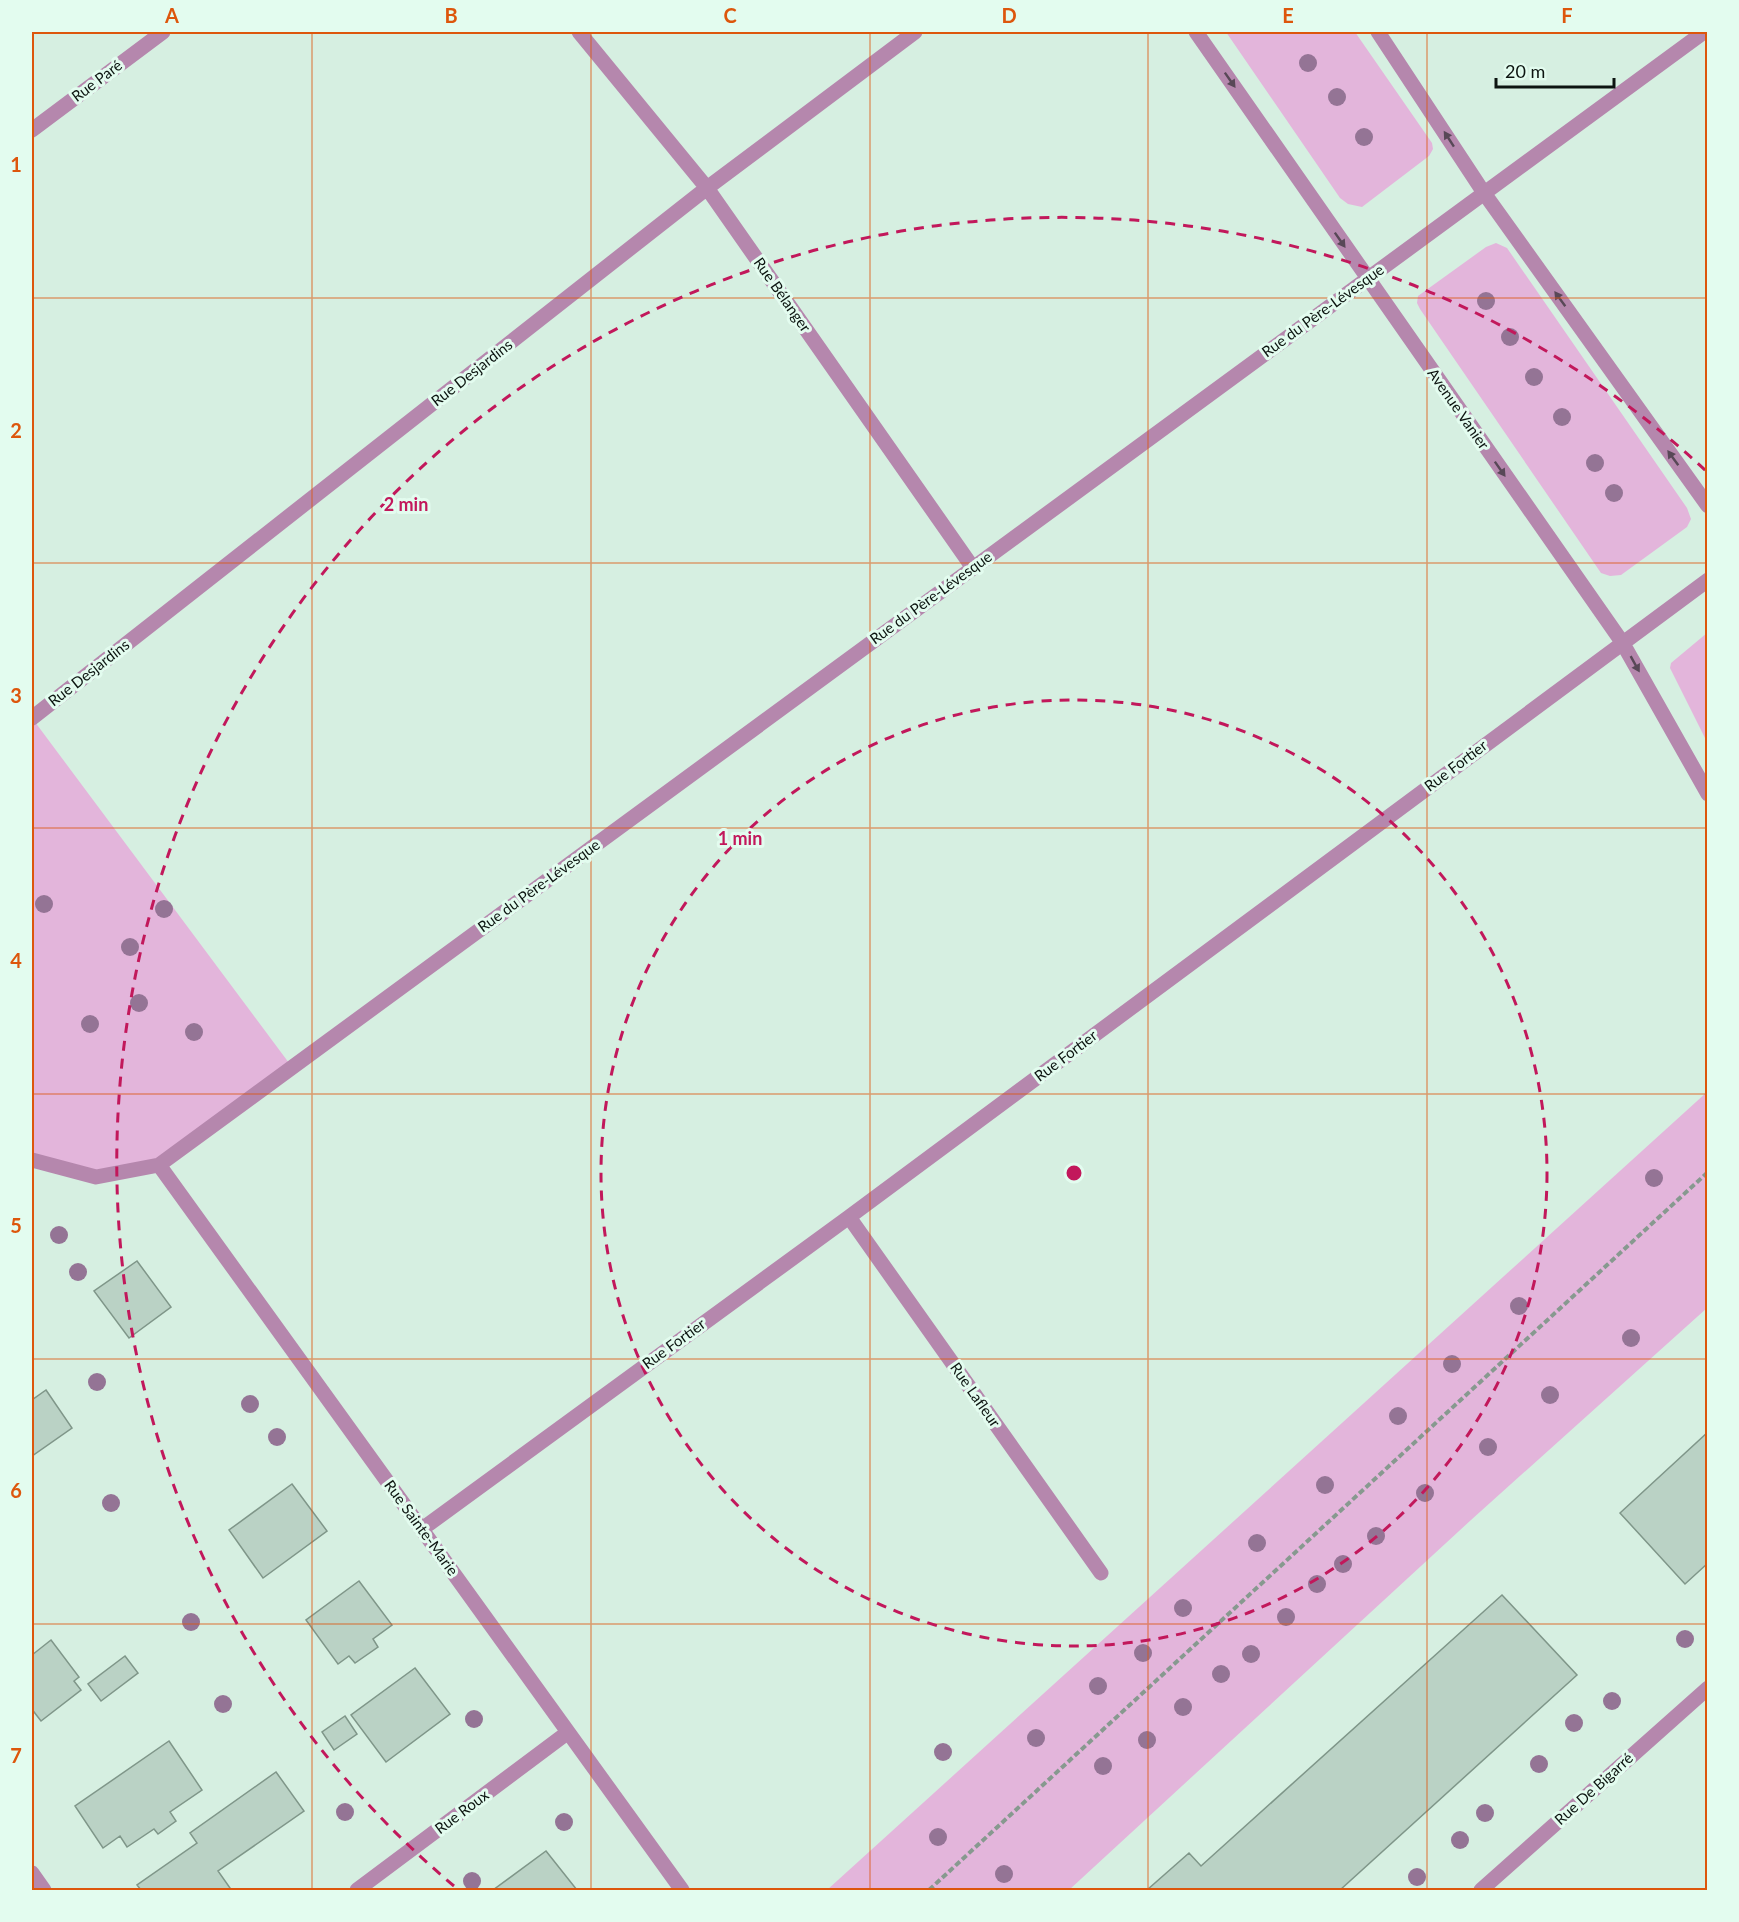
<svg xmlns="http://www.w3.org/2000/svg" width="1739" height="1922" viewBox="0 0 1739 1922" font-family="Lato,sans-serif">
	<style>
		.green { fill: #e3b5db }
		.building { fill: #bad2c5; stroke: #7f9689; stroke-width: 1.5 }
		.lines { fill: none; stroke-linecap: round; stroke-linejoin: round }
		.path { stroke: #87998f; stroke-width: 4; stroke-dasharray: 6 3; stroke-linecap: butt }
		.minor { stroke: #b587ad; stroke-width: 15 }
		.tertiary { stroke: #b587ad; stroke-width: 15 }
		.tree { fill: #947495 }
		.oneway { fill: #584857 }
		.grid { fill: none; stroke: #dd560c; stroke-width: 1.5; stroke-opacity: 0.55 }
		.ring { fill: none; stroke: #c2185b; stroke-width: 3; stroke-dasharray: 10 8 }
		.labels { text-anchor: middle; stroke-width: 6; stroke-linejoin: round; paint-order: stroke }
		.street-label { font-size: 15px; fill: #0c1410; stroke: #e3fcef }
		.centre { fill: #c2185b; stroke: #e3fcef; stroke-width: 3 }
		.ring-label { font-size: 18px; text-anchor: middle; font-weight: bold; fill: #c2185b; stroke: #e3fcef; stroke-width: 6; stroke-linejoin: round; paint-order: stroke }
		.neatline { fill: none; stroke: #dd560c; stroke-width: 2 }
		.grid-label { font-size: 20px; text-anchor: middle; font-weight: bold; fill: #dd560c }
	</style>
	<rect width="100%" height="100%" fill="#d6efe1"/>
	<!-- green -->
	<path class="green" d="M 1226,32 L 1355,32 L 1432,143 L 1433,149 L 1429,156 L 1362,207 L 1348,204 L 1340,198 Z
		M 1496,243 L 1507,248 L 1687,508 L 1691,519 L 1687,527 L 1621,575 L 1610,576 L 1601,573 L 1420,309 L 1417,303 L 1418,296 L 1486,247 Z
		M 1707,633 L 1707,742 L 1670,668 L 1671,663 Z
		M 32,718 L 292,1067 L 159,1165 L 96,1177 L 32,1160 Z
		M 1707,1092 L 1707,1308 L 1471,1520 L 1069,1890 L 827,1890 Z"/>
	<!-- building -->
	<path class="building" d="M 137,1261 L 171,1307 L 129,1338 L 94,1291 Z
		M 46,1390 L 72,1428 L 32,1456 L 32,1400 Z
		M 1708,1432 L 1708,1563 L 1685,1584 L 1620,1513 Z
		M 292,1484 L 327,1531 L 263,1578 L 229,1530 Z
		M 359,1581 L 392,1625 L 373,1639 L 378,1647 L 355,1663 L 349,1656 L 338,1664 L 306,1620 Z
		M 1502,1595 L 1577,1675 L 1340,1890 L 1147,1890 L 1189,1853 L 1201,1866 Z
		M 51,1640 L 79,1677 L 74,1681 L 81,1690 L 41,1721 L 34,1712 L 32,1714 L 32,1655 Z
		M 125,1656 L 138,1673 L 101,1701 L 88,1684 Z
		M 415,1668 L 450,1714 L 386,1762 L 351,1715 Z
		M 345,1716 L 357,1734 L 334,1750 L 322,1732 Z
		M 169,1741 L 202,1790 L 170,1812 L 176,1821 L 158,1834 L 154,1829 L 127,1847 L 120,1836 L 103,1848 L 75,1806 Z
		M 276,1772 L 304,1811 L 218,1871 L 230,1888 L 226,1890 L 141,1890 L 137,1885 L 197,1843 L 190,1833 Z
		M 546,1851 L 577,1890 L 493,1890 Z"/>
	<g class="lines">
		<!-- path -->
		<path class="path" d="M 929,1890 L 1708,1172"/>
		<!-- minor -->
		<path class="minor" d="M 579,32 L 707,188 L 973,568
			M 1196,32 L 1622,642 L 1708,794
			M 1378,32 L 1484,193 L 1708,506
			M 32,130 L 163,32
			M 32,718 L 707,188 L 915,32
			M 32,1160 L 96,1177 L 159,1165 L 1704,32
			M 159,1165 L 682,1890
			M 849,1217 L 1101,1573
			M 422,1529 L 849,1217 L 1708,580
			M 357,1890 L 567,1733
			M 1481,1890 L 1708,1688"/>
		<!-- tertiary -->
		<path class="tertiary" d="M 32,1873 L 44,1890"/>
	</g>
	<!-- trees -->
	<g class="tree">
		<circle cx="1308" cy="63" r="9"/>
		<circle cx="1337" cy="97" r="9"/>
		<circle cx="1364" cy="137" r="9"/>
		<circle cx="1486" cy="301" r="9"/>
		<circle cx="1510" cy="337" r="9"/>
		<circle cx="1534" cy="377" r="9"/>
		<circle cx="1562" cy="417" r="9"/>
		<circle cx="1595" cy="463" r="9"/>
		<circle cx="1614" cy="493" r="9"/>
		<circle cx="44" cy="904" r="9"/>
		<circle cx="164" cy="909" r="9"/>
		<circle cx="130" cy="947" r="9"/>
		<circle cx="139" cy="1003" r="9"/>
		<circle cx="90" cy="1024" r="9"/>
		<circle cx="194" cy="1032" r="9"/>
		<circle cx="1654" cy="1178" r="9"/>
		<circle cx="59" cy="1235" r="9"/>
		<circle cx="78" cy="1272" r="9"/>
		<circle cx="1519" cy="1306" r="9"/>
		<circle cx="1631" cy="1338" r="9"/>
		<circle cx="1452" cy="1364" r="9"/>
		<circle cx="97" cy="1382" r="9"/>
		<circle cx="1550" cy="1395" r="9"/>
		<circle cx="250" cy="1404" r="9"/>
		<circle cx="1398" cy="1416" r="9"/>
		<circle cx="277" cy="1437" r="9"/>
		<circle cx="1488" cy="1447" r="9"/>
		<circle cx="1325" cy="1485" r="9"/>
		<circle cx="1425" cy="1493" r="9"/>
		<circle cx="111" cy="1503" r="9"/>
		<circle cx="1376" cy="1536" r="9"/>
		<circle cx="1257" cy="1543" r="9"/>
		<circle cx="1343" cy="1564" r="9"/>
		<circle cx="1317" cy="1584" r="9"/>
		<circle cx="1183" cy="1608" r="9"/>
		<circle cx="1286" cy="1617" r="9"/>
		<circle cx="191" cy="1622" r="9"/>
		<circle cx="1685" cy="1639" r="9"/>
		<circle cx="1143" cy="1653" r="9"/>
		<circle cx="1251" cy="1654" r="9"/>
		<circle cx="1221" cy="1674" r="9"/>
		<circle cx="1098" cy="1686" r="9"/>
		<circle cx="1612" cy="1701" r="9"/>
		<circle cx="223" cy="1704" r="9"/>
		<circle cx="1183" cy="1707" r="9"/>
		<circle cx="474" cy="1719" r="9"/>
		<circle cx="1574" cy="1723" r="9"/>
		<circle cx="1036" cy="1738" r="9"/>
		<circle cx="1147" cy="1740" r="9"/>
		<circle cx="943" cy="1752" r="9"/>
		<circle cx="1539" cy="1764" r="9"/>
		<circle cx="1103" cy="1766" r="9"/>
		<circle cx="345" cy="1812" r="9"/>
		<circle cx="1485" cy="1813" r="9"/>
		<circle cx="564" cy="1822" r="9"/>
		<circle cx="938" cy="1837" r="9"/>
		<circle cx="1460" cy="1840" r="9"/>
		<circle cx="1004" cy="1874" r="9"/>
		<circle cx="1417" cy="1877" r="9"/>
		<circle cx="472" cy="1881" r="9"/>
	</g>
	<!-- one-way arrows -->
	<defs><path id="oneway-solid" d="M-6-.8H1V-3.2L6.5 0L1 3.2V.8H-6Z" transform="scale(1.5)"/></defs>
	<g class="oneway">
		<use href="#oneway-solid" transform="translate(1230 80) rotate(55)"/>
		<use href="#oneway-solid" transform="translate(1449 139) rotate(-123)"/>
		<use href="#oneway-solid" transform="translate(1340 240) rotate(55)"/>
		<use href="#oneway-solid" transform="translate(1560 299) rotate(-126)"/>
		<use href="#oneway-solid" transform="translate(1673 458) rotate(-126)"/>
		<use href="#oneway-solid" transform="translate(1500 469) rotate(55)"/>
		<use href="#oneway-solid" transform="translate(1635 664) rotate(61)"/>
	</g>
	<!-- grid -->
	<path class="grid" d="M 312,32 L 312,1890M 591,32 L 591,1890M 870,32 L 870,1890M 1148,32 L 1148,1890M 1427,32 L 1427,1890M 32,298 L 1708,298M 32,563 L 1708,563M 32,828 L 1708,828M 32,1094 L 1708,1094M 32,1359 L 1708,1359M 32,1624 L 1708,1624"/>
	<!-- distance rings -->
	<g class="ring">
		<circle cx="1074" cy="1173" r="473"/>
		<path d="M454 1886A945 945 0 1 1 1706 471"/>
	</g>
	<g class="labels">
		<!-- street labels -->
		<g class="street-label">
			<text transform="translate(97 81) rotate(-37)" y="5">Rue Paré</text>
			<text transform="translate(782 295) rotate(55)" y="5">Rue Bélanger</text>
			<text transform="translate(1323 311) rotate(-36)" y="5">Rue du Père-Lévesque</text>
			<text transform="translate(472 373) rotate(-38)" y="5">Rue Desjardins</text>
			<text transform="translate(1458 409) rotate(55)" y="5">Avenue Vanier</text>
			<text transform="translate(931 598) rotate(-36)" y="5">Rue du Père-Lévesque</text>
			<text transform="translate(89 673) rotate(-38)" y="5">Rue Desjardins</text>
			<text transform="translate(1456 766) rotate(-37)" y="5">Rue Fortier</text>
			<text transform="translate(539 886) rotate(-36)" y="5">Rue du Père-Lévesque</text>
			<text transform="translate(1066 1056) rotate(-37)" y="5">Rue Fortier</text>
			<text transform="translate(674 1344) rotate(-36)" y="5">Rue Fortier</text>
			<text transform="translate(975 1395) rotate(55)" y="5">Rue Lafleur</text>
			<text transform="translate(421 1528) rotate(54)" y="5">Rue Sainte-Marie</text>
			<text transform="translate(1594 1789) rotate(-42)" y="5">Rue De Bigarré</text>
			<text transform="translate(462 1812) rotate(-37)" y="5">Rue Roux</text>
		</g>
	</g>
	<circle cx="1074" cy="1173" r="9" class="centre"/>
	<g class="ring-label">
		<text x="406" y="511">2 min</text>
		<text x="740" y="845">1 min</text>
	</g>
	<!-- border -->
	<rect width="1739" height="1922" fill="none" stroke="#e3fcef" stroke-width="66"/>
	<!-- scale -->
	<path d="M1496 78v9h118v-9" fill="none" stroke="#0c1410" stroke-width="3"/>
	<text x="1505" y="78" font-size="18" fill="#0c1410" stroke="#e3fcef" stroke-width="4.5" paint-order="stroke">20 m</text>
	<rect x="33" y="33" width="1673" height="1856" class="neatline"/>
	<g class="grid-label">
		<text x="172" y="23">A</text>
		<text x="451" y="23">B</text>
		<text x="730" y="23">C</text>
		<text x="1009" y="23">D</text>
		<text x="1288" y="23">E</text>
		<text x="1567" y="23">F</text>
		<text x="16" y="172">1</text>
		<text x="16" y="438">2</text>
		<text x="16" y="703">3</text>
		<text x="16" y="968">4</text>
		<text x="16" y="1233">5</text>
		<text x="16" y="1498">6</text>
		<text x="16" y="1763">7</text>
	</g>
</svg>
